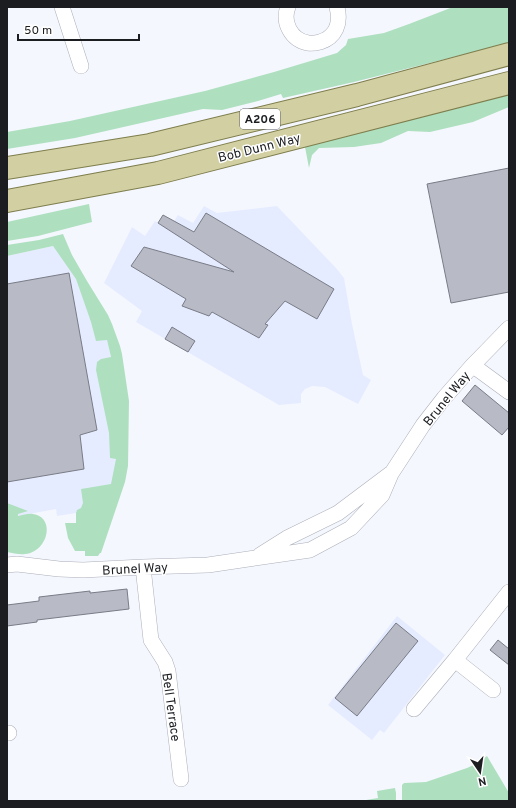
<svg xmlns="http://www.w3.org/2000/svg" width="516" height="808" viewBox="0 0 516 808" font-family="Overpass,sans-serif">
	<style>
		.built { fill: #e6ecff }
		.green { fill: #aee0bf }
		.building { fill: #b8bbc6; stroke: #797c86 }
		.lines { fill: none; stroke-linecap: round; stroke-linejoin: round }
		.street-casing { stroke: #acafba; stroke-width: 16 }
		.primary-casing { stroke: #7e7d4d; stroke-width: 24 }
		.street { stroke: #fff; stroke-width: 15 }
		.primary { stroke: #d2d0a2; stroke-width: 22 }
		.labels { text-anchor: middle; stroke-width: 3; stroke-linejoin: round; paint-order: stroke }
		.shield { fill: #fff; stroke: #5f6164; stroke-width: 1 }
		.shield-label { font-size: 12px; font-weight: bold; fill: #1b1d21 }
		.street-label { font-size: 13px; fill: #1b1d21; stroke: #fff }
	</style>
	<rect width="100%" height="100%" fill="#f5f7fe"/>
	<!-- built -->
	<path class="built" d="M 204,206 L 217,213 L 277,206 L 336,268 L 344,278 L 352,324 L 363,375 L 371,380 L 358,404 L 325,387 L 312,386 L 305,389 L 301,394 L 301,403 L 279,405 L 136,322 L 142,311 L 104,283 L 132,227 L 145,236 L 155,221 L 169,229 L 178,215 L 193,223 Z
		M 53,246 L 80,279 L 104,326 L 117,384 L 119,476 L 93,533 L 76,513 L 57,516 L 56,509 L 7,518 L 7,256 Z
		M 397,616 L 445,655 L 384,733 L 380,730 L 372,740 L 328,705 Z"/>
	<!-- green -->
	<path class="green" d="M 453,7 L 509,7 L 509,43 L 354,82 L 283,98 L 281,94 L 258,101 L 222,110 L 203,109 L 75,138 L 7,149 L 7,132 L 70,121 L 205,91 L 274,72 L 337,53 L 346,45 L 348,39 L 384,33 L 409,24 Z
		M 509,94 L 509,107 L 473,122 L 430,132 L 408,131 L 381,143 L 354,147 L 319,148 L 312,155 L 309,168 L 305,147 Z
		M 89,204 L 92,222 L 38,236 L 7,241 L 7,222 Z
		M 63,234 L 72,255 L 87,281 L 108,315 L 112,324 L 120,346 L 122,354 L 129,401 L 128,466 L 125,482 L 101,553 L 100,553 L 98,556 L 85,556 L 85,551 L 75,551 L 68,538 L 65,523 L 76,523 L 76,513 L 77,510 L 81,508 L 83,503 L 81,489 L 111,484 L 116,459 L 110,458 L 109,433 L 96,370 L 97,362 L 101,359 L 111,357 L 107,340 L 96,341 L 91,322 L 76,279 L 53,246 L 7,256 L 7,245 L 39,240 Z
		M 7,503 L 28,511 L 18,514 L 18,516 C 23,515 29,513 33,514 C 56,517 48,552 25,554 C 20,555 13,553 7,552 Z
		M 487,756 L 509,793 L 509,801 L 402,801 L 402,785 L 404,783 L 426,782 L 467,768 L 478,763 Z
		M 395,788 L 396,793 L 396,801 L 360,801 L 378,798 L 377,791 Z"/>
	<!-- building -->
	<path class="building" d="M 509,168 L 509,292 L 451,303 L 427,184 Z
		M 206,213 L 334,289 L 317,319 L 285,301 L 265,324 L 268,325 L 259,338 L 212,312 L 209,316 L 182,306 L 186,299 L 131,266 L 144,247 L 234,272 L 158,223 L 163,215 L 194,232 Z
		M 69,273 L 97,430 L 80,435 L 84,469 L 7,482 L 7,284 Z
		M 172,327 L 195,341 L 188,352 L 165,339 Z
		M 475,385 L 509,413 L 509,427 L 502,435 L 462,401 Z
		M 127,589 L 129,609 L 37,620 L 37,622 L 7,626 L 7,605 L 39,601 L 39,597 L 90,591 L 90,593 Z
		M 396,623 L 418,641 L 357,716 L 335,698 Z
		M 498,640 L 509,649 L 509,665 L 490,650 Z"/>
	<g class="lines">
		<!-- street casing -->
		<g class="street-casing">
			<path id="street" d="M 62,7 L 81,66
				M 288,7 C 282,22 291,40 308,43 C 312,44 316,43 320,42 C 336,37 341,23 337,7
				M 472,366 L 479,370 L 509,392
				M 260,555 L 287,538 L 338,513 L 390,474
				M 7,565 L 17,564 L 59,569 L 83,570 L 143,567 L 208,565 L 310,550 L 351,528 L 382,495 L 391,474 L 423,425 L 444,398 L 472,366 L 509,328
				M 143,567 L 151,640 L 165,662 L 168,671 L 181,779
				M 455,660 L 493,690
				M 414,709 L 455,660 L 509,592
				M 7,733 L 9,733"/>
		</g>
		<!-- primary casing -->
		<g class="primary-casing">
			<path id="primary" d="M 7,168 L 150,145 L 357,95 L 509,54
				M 7,201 L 158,173 L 509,83"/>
		</g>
		<!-- street -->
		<use href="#street" class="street"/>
		<!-- primary -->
		<use href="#primary" class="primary"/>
	</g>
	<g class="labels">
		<!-- shield labels -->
		<rect class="shield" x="240" y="109" width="40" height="20" rx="3"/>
		<g class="shield-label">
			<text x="260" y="123">A206</text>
		</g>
		<!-- street labels -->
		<g class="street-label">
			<text transform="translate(259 147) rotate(-14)" y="5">Bob Dunn Way</text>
			<text transform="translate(446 398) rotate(-51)" y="5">Brunel Way</text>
			<text transform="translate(135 568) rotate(-3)" y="5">Brunel Way</text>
			<text transform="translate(172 707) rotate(82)" y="5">Bell Terrace</text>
		</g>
	</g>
	<!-- border -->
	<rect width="516" height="808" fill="none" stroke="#1b1d21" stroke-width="16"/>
	<!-- north arrow -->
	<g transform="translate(480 772) rotate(167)" stroke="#ffffff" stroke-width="3" paint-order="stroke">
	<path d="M0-3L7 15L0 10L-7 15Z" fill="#1b1d21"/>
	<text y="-6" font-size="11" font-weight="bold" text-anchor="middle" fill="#1b1d21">N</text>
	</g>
	<!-- scale -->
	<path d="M18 34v6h121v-6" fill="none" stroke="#1b1d21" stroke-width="2"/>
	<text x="24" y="34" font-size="12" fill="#1b1d21" stroke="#ffffff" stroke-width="3" paint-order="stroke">50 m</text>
</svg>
